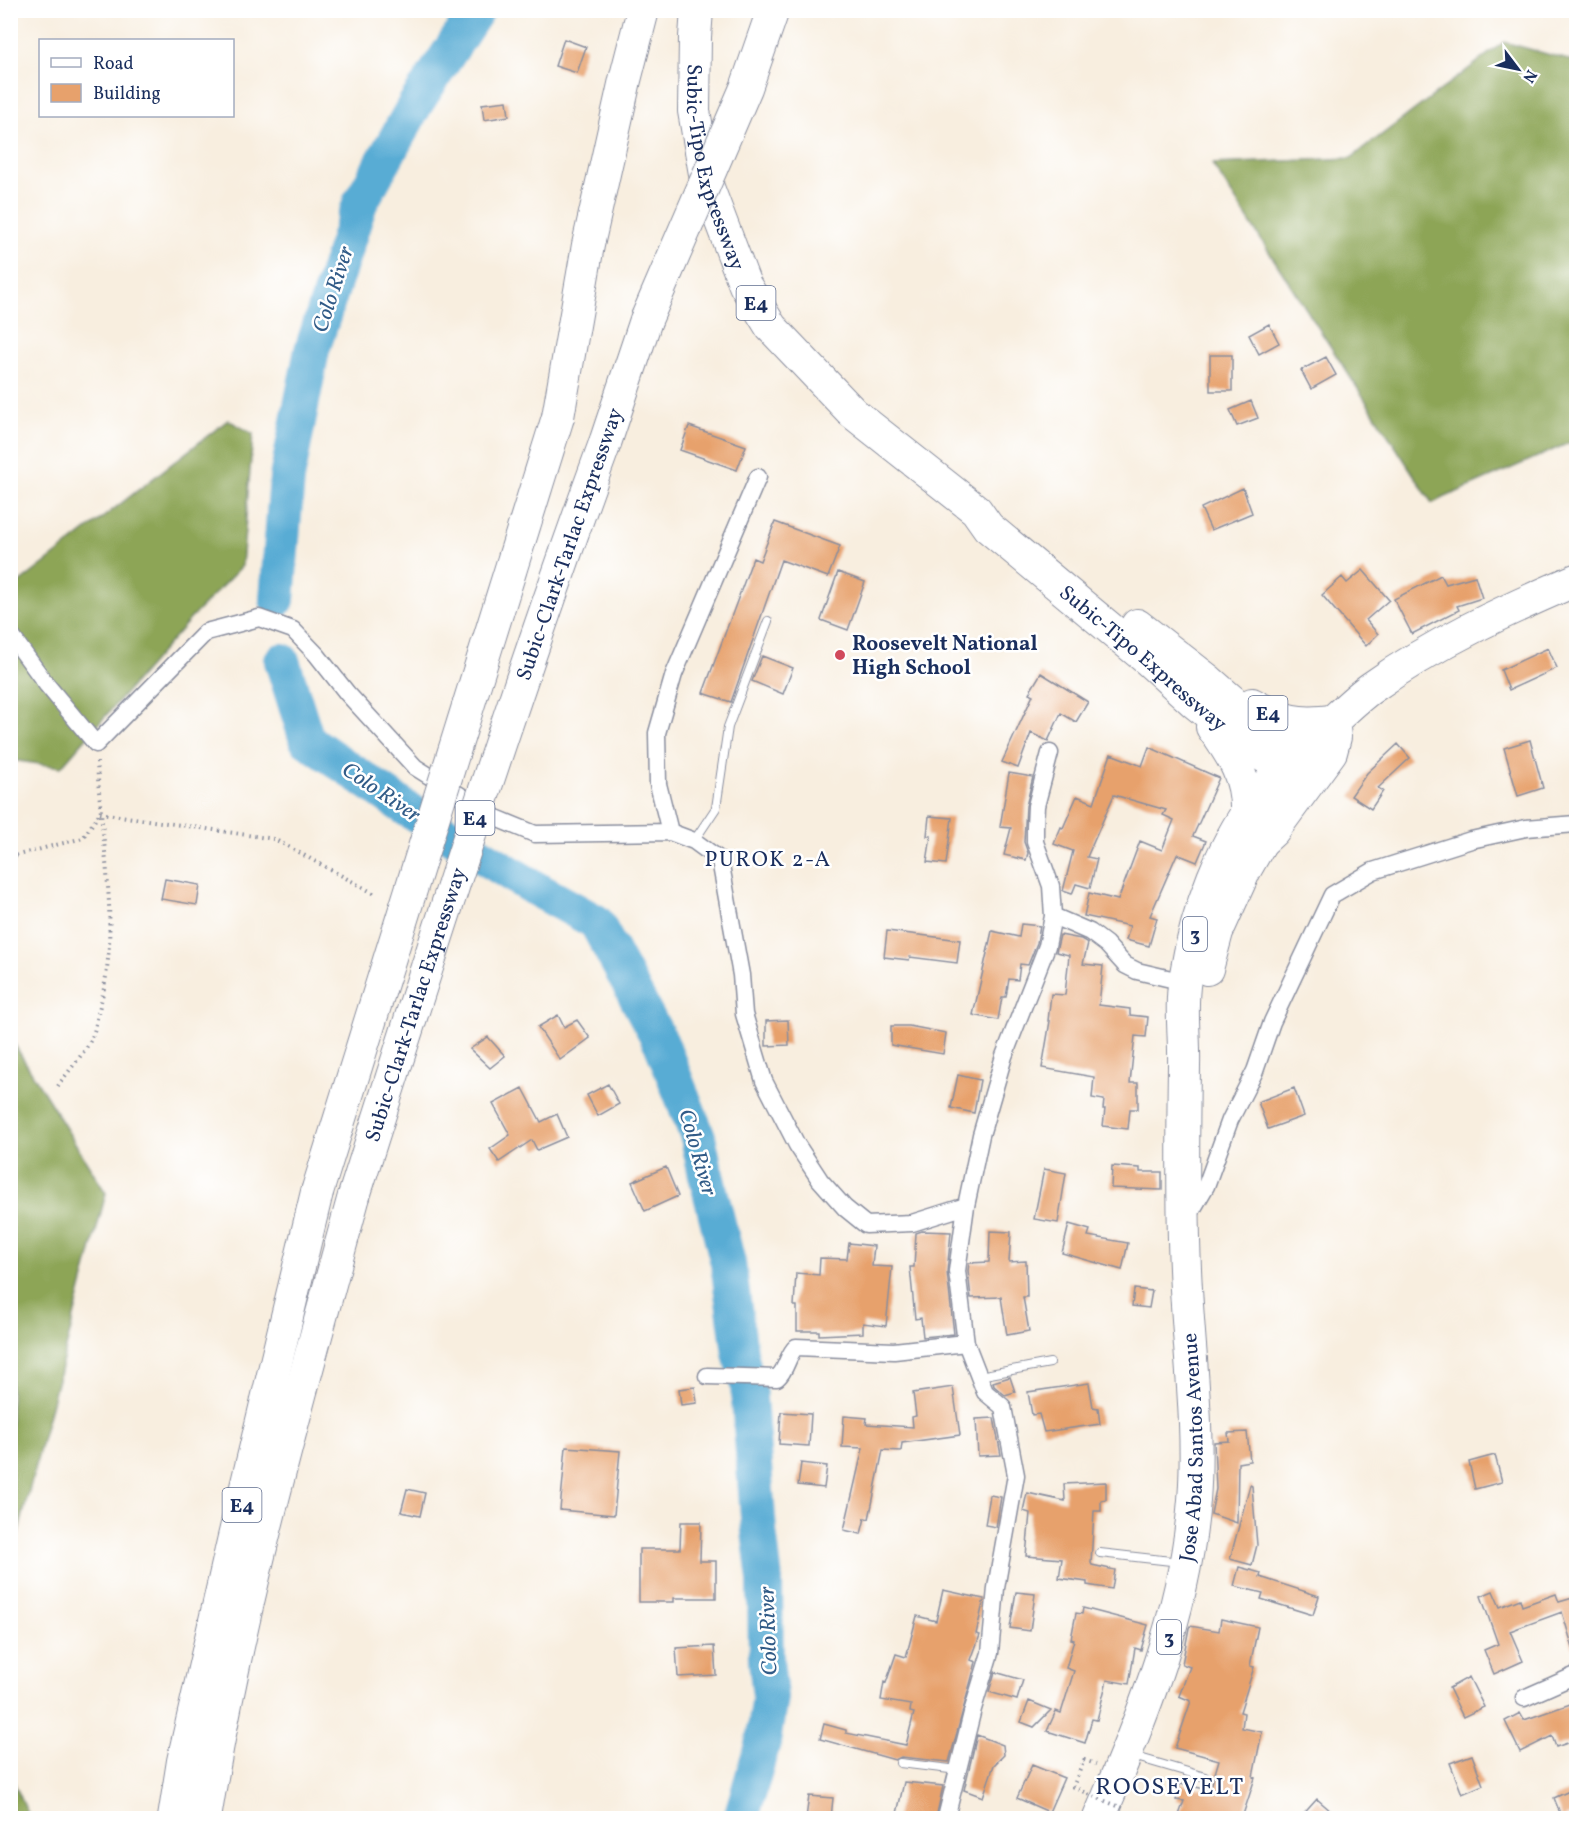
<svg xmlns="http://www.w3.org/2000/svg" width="1587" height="1829" viewBox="0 0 1587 1829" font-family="Vollkorn,serif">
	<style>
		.forest { fill: #8da556; stroke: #546a5a; stroke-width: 1.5 }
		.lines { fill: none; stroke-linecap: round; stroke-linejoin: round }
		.river { stroke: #59acd4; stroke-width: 36 }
		.building { fill: #e7a16c }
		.lane-casing { stroke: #8a8e9e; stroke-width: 10 }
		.street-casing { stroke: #8a8e9e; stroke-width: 19 }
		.highway-casing { stroke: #8a8e9e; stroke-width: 34 }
		.path { stroke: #8a8e9e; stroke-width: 4; stroke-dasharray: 1.5 4.5; stroke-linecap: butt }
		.lane { stroke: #fff; stroke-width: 8 }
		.street { stroke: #fff; stroke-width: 16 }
		.highway { stroke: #fff; stroke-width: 32 }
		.highway-bridge-casing { stroke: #8a8e9e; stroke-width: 34; stroke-linecap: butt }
		.path-bridge { stroke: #8a8e9e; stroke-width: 4; stroke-dasharray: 1.5 4.5; stroke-linecap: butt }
		.highway-bridge { stroke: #fff; stroke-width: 32 }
		.poi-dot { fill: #d1495b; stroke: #fff; stroke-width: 2 }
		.labels { text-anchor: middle; stroke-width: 5; stroke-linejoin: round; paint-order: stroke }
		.shield { fill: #fff; stroke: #5f6d8e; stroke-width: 1.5 }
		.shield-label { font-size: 20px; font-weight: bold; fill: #1b2f5e }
		.street-label { font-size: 21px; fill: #1b2f5e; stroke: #fff }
		.poi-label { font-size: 21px; font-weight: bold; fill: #1b2f5e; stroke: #fff; text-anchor: start }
		.water-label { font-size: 22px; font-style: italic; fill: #315b87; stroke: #fff }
		.neighbourhood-label { font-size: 22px; letter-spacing: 1.5px; fill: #1b2f5e; stroke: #fff }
		.quarter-label { font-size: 24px; letter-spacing: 1.5px; fill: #1b2f5e; stroke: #fff }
	</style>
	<rect width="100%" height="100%" fill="#fff"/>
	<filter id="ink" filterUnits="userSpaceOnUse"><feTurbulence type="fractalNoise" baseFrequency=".0167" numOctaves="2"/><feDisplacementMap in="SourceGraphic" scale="12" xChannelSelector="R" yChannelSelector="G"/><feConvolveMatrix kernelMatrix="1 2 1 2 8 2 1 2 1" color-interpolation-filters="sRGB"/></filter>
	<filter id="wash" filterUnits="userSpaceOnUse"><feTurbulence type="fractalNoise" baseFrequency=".008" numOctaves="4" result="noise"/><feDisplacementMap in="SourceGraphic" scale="24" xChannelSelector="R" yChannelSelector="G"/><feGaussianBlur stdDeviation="1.35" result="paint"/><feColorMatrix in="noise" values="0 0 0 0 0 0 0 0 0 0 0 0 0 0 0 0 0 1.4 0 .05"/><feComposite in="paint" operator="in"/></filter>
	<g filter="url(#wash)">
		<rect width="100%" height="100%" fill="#f8eedf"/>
		<!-- forest -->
		<path class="forest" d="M 1504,42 L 1576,62 L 1576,440 L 1432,503 L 1212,164 L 1351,158 Z
			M 228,420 L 253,434 L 242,566 L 192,617 L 61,767 L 11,760 L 10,590 Z
			M 11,1039 L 106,1193 L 11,1561 Z
			M 11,1776 L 30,1818 L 11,1818 Z"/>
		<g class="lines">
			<!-- river -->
			<path class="river" d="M 277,599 L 287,478 L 312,350 L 360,203 L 416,103 L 477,10
				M 282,661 L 307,740 L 407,809 L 529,885 L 596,922 L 661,1043 L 698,1137 L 706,1175 L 728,1263 L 740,1353 L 748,1386 L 759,1531 L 765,1580 L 766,1660 L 770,1697 L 763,1742 L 741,1818"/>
		</g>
		<g id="blocks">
			<!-- building -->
			<path class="building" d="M 564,39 L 586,47 L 577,73 L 555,66 Z
				M 507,101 L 509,116 L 484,120 L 482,104 Z
				M 1269,324 L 1279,343 L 1259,354 L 1249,335 Z
				M 1210,355 L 1232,355 L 1232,391 L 1210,391 Z
				M 1326,357 L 1336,375 L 1311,389 L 1301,370 Z
				M 1251,401 L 1258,418 L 1237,426 L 1230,410 Z
				M 689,426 L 746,446 L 737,470 L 680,450 Z
				M 1243,488 L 1252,513 L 1211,530 L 1201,508 Z
				M 775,522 L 840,546 L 828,577 L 781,560 L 731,702 L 703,693 L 753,558 L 760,561 Z
				M 1363,570 L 1389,600 L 1366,620 L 1378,634 L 1366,646 L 1322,595 L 1342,577 L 1347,583 Z
				M 838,572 L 865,582 L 848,630 L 821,620 Z
				M 1441,575 L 1446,584 L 1475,576 L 1482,598 L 1457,606 L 1459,610 L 1412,634 L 1394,599 Z
				M 1548,648 L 1557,668 L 1509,690 L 1501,670 Z
				M 762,656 L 793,668 L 783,694 L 752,681 Z
				M 1041,673 L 1088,702 L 1076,722 L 1061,713 L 1048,741 L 1031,733 L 1018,768 L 1002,762 L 1033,695 L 1029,693 Z
				M 1530,740 L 1543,788 L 1518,796 L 1504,748 Z
				M 1398,744 L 1410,758 L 1378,788 L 1383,791 L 1371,809 L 1351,796 L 1367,773 Z
				M 1149,747 L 1219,778 L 1193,836 L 1206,841 L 1197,862 L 1177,854 L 1150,916 L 1157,918 L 1149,946 L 1126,940 L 1130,926 L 1084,916 L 1089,893 L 1118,900 L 1140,841 L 1162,850 L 1174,820 L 1163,815 L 1166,810 L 1114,795 L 1087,857 L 1097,859 L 1090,888 L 1076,884 L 1072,894 L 1063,891 L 1073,851 L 1054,844 L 1061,827 L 1063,828 L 1077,796 L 1094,803 L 1111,754 L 1142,766 Z
				M 1009,773 L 1033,777 L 1026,806 L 1024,842 L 1028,853 L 1026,860 L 1004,855 L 1011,828 L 1000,827 Z
				M 929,816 L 952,818 L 946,864 L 927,862 L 931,836 L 927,836 Z
				M 165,879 L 200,885 L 197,905 L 161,899 Z
				M 1021,924 L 1040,926 L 1037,943 L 1028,965 L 1020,964 L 1018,980 L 1009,979 L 1006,997 L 1002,997 L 998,1020 L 973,1015 L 992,931 L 1019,937 Z
				M 887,931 L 960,940 L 957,963 L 910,957 L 909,960 L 884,957 Z
				M 1060,935 L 1081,939 L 1088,943 L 1083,964 L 1103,966 L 1099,1005 L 1130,1009 L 1130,1015 L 1148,1017 L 1146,1037 L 1135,1036 L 1130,1083 L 1138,1083 L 1138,1109 L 1130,1109 L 1128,1129 L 1103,1126 L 1105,1109 L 1103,1109 L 1104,1100 L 1092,1098 L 1094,1077 L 1042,1068 L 1050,1021 L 1048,1021 L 1051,994 L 1065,995 L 1069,955 L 1056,952 Z
				M 558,1015 L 564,1027 L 577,1020 L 590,1038 L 560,1060 L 538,1027 Z
				M 788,1020 L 789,1045 L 766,1046 L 766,1021 Z
				M 891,1026 L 909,1026 L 946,1033 L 943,1054 L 891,1045 Z
				M 488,1037 L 505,1056 L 490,1068 L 470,1049 Z
				M 958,1075 L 980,1080 L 974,1113 L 951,1108 Z
				M 608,1084 L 619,1104 L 598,1116 L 587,1095 Z
				M 523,1088 L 541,1122 L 557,1114 L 567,1137 L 537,1150 L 532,1140 L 499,1162 L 490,1149 L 510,1135 L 493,1104 Z
				M 1294,1088 L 1304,1116 L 1268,1129 L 1258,1102 Z
				M 1112,1166 L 1140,1168 L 1140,1172 L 1162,1172 L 1162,1190 L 1111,1188 Z
				M 666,1167 L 678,1196 L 645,1211 L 632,1182 Z
				M 1044,1169 L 1066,1173 L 1058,1223 L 1034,1219 Z
				M 1069,1224 L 1090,1230 L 1088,1236 L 1128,1243 L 1122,1270 L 1062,1253 Z
				M 922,1231 L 951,1232 L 947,1272 L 954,1334 L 923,1337 L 921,1318 L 915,1319 L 910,1267 L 914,1267 L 916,1233 Z
				M 990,1231 L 1011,1232 L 1009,1262 L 1026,1261 L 1027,1297 L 1023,1297 L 1029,1331 L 1007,1335 L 1001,1297 L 971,1298 L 968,1271 L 969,1263 L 989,1262 Z
				M 849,1243 L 874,1246 L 872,1266 L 892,1267 L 886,1326 L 863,1323 L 863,1333 L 819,1335 L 819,1331 L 797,1331 L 797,1306 L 794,1306 L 796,1273 L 819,1275 L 820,1258 L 847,1259 Z
				M 1134,1289 L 1152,1291 L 1149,1308 L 1132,1306 Z
				M 1010,1377 L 1015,1392 L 1005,1395 L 994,1386 L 993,1382 Z
				M 1089,1383 L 1093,1407 L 1098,1408 L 1100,1424 L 1044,1432 L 1039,1414 L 1032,1415 L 1028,1392 Z
				M 695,1387 L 697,1403 L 681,1405 L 679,1389 Z
				M 953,1387 L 960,1435 L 902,1443 L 901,1451 L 883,1450 L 869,1519 L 865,1518 L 861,1534 L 844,1530 L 863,1448 L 842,1447 L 844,1416 L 867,1418 L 866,1424 L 913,1427 L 912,1417 L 916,1416 L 913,1393 Z
				M 781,1412 L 811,1414 L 809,1446 L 779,1444 Z
				M 994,1418 L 1001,1455 L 978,1456 L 976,1419 Z
				M 1247,1432 L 1250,1461 L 1238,1463 L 1237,1523 L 1211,1514 L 1216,1489 L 1214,1442 L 1229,1441 L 1228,1433 Z
				M 566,1447 L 620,1451 L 614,1515 L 560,1510 Z
				M 1495,1455 L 1502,1482 L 1475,1489 L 1469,1462 Z
				M 801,1463 L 827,1466 L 824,1488 L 798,1485 Z
				M 1106,1482 L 1106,1500 L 1101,1501 L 1101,1511 L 1094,1511 L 1091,1563 L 1092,1565 L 1115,1570 L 1112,1589 L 1087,1585 L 1087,1582 L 1059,1578 L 1062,1559 L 1026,1556 L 1030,1513 L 1023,1511 L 1027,1493 L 1065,1501 L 1064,1484 Z
				M 1250,1485 L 1252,1486 L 1257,1545 L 1252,1565 L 1230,1559 Z
				M 407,1489 L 425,1493 L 420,1516 L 401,1512 Z
				M 990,1495 L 1001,1497 L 996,1527 L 985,1525 Z
				M 681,1522 L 701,1522 L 700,1561 L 716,1561 L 716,1598 L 674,1598 L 674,1602 L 639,1602 L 639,1549 L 680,1549 Z
				M 1239,1567 L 1261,1573 L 1260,1577 L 1319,1596 L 1313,1615 L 1261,1599 L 1263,1593 L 1234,1586 Z
				M 943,1590 L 984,1599 L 976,1634 L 980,1635 L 971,1660 L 976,1662 L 949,1762 L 901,1757 L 895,1760 L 820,1739 L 824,1724 L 846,1730 L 846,1733 L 906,1745 L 914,1713 L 910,1712 L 911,1705 L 881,1700 L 884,1682 L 886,1683 L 896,1654 L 906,1657 L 917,1616 L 936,1621 Z
				M 1493,1591 L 1500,1607 L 1520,1599 L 1522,1606 L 1556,1594 L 1559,1602 L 1576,1597 L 1576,1647 L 1573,1648 L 1562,1612 L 1510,1631 L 1523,1661 L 1494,1674 L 1484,1650 L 1498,1644 L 1481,1596 Z
				M 1016,1592 L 1035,1594 L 1030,1631 L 1010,1628 Z
				M 1083,1608 L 1148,1625 L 1141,1650 L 1135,1648 L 1129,1684 L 1107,1680 L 1097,1720 L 1092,1719 L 1085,1743 L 1047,1731 L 1056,1711 L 1061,1713 L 1074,1671 L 1066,1668 L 1074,1640 L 1071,1639 L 1076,1613 L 1082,1614 Z
				M 1221,1619 L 1258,1627 L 1250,1666 L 1254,1667 L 1240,1712 L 1244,1713 L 1242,1728 L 1262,1732 L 1253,1777 L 1255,1778 L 1242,1818 L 1178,1818 L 1184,1801 L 1176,1800 L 1180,1784 L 1210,1790 L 1219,1760 L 1175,1748 L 1191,1701 L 1179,1696 L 1190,1667 L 1182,1664 L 1189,1628 L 1190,1626 L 1219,1631 Z
				M 714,1646 L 716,1675 L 678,1677 L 676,1648 Z
				M 995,1672 L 1023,1680 L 1017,1700 L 989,1692 Z
				M 1469,1677 L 1484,1707 L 1463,1717 L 1449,1688 Z
				M 1029,1701 L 1051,1710 L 1034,1727 L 1021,1722 Z
				M 1576,1702 L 1576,1740 L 1556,1747 L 1552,1736 L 1520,1752 L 1505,1721 L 1520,1713 L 1524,1720 Z
				M 977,1735 L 1003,1745 L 1004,1755 L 994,1765 L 983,1797 L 964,1790 Z
				M 1472,1755 L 1483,1785 L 1462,1794 L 1450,1763 Z
				M 1032,1765 L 1064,1778 L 1049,1812 L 1017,1798 Z
				M 904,1782 L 943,1786 L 936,1818 L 896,1818 Z
				M 1576,1788 L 1576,1813 L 1562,1818 L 1554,1798 Z
				M 809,1796 L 833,1798 L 831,1818 L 806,1818 Z
				M 1317,1799 L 1339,1818 L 1300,1818 Z"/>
		</g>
	</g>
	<g filter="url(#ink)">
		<use href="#blocks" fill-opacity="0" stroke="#8a8e9e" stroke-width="1.5"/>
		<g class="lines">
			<!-- lane casing -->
			<g class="lane-casing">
				<path id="lane" d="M 694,841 L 716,808 L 728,727 L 768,621
					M 979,1376 L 1050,1363
					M 1100,1553 L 1180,1562
					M 1133,1756 L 1205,1777
					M 900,1763 L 958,1770"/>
			</g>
			<!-- street casing -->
			<g class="street-casing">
				<path id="street" d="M 10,634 L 47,685 L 96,744 L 206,632 L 259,618 L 293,630 L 317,655 L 347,693 L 415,767 L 496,818 L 535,834 L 670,832 L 694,841 L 720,860 L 741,975 L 744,1014 L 764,1081 L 797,1145 L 820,1180 L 845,1208 L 866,1225 L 912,1223 L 966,1206
					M 670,832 L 658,784 L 657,733 L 674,674 L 758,477
					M 1053,916 L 1090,932 L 1106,944 L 1125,965 L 1137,971 L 1184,982
					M 1188,1217 L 1206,1186 L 1230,1120 L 1255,1071 L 1272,1022 L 1332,895 L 1373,871 L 1471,840 L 1526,828 L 1576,824
					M 707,1376 L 777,1378 C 787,1370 787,1355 796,1347 L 894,1351 L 966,1343
					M 1524,1698 L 1576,1675
					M 946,1818 L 973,1709 L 990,1653 L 996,1588 L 1016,1475 L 1003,1407 L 985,1392 L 966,1343 L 957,1271 L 966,1206 L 981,1135 L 1004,1056 L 1047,946 L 1053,916 L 1051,886 L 1035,842 L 1035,827 L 1036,806 L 1050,753"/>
			</g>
			<!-- highway casing -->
			<g class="highway-casing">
				<g id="highway">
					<path id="s1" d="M 697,10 L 695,37 L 694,111 L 707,185 L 745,285 L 771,327 L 853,413 L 976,510 L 988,527 L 1148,660 L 1194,702 L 1250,747 L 1265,757 L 1288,762"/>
					<path d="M 558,417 L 588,245 L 625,80 L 643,10"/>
					<path d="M 605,443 L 646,320"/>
					<path d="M 1137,625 L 1209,681 L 1279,742 L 1288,762 L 1287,783 L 1281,799 L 1269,815 L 1261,842"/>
					<path d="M 1252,704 C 1284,722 1297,725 1333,721"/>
					<path d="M 1212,727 C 1233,756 1248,779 1246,815"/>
					<path d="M 1207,969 L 1217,932 L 1245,870 L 1261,842 L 1273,831 L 1331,752 L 1335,737 L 1333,721"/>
					<path d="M 174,1818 L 183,1761 L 234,1537 L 317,1192"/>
					<path d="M 205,1818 C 239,1608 298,1402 354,1196"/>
					<path id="s2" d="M 1099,1818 C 1143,1716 1185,1613 1194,1500 C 1200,1424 1188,1345 1185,1269 C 1182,1201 1183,1134 1184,1066 C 1185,1037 1180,1007 1185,979 C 1196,912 1222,840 1266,787 C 1283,766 1302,749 1322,731 C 1338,717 1354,700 1371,688 C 1434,643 1506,610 1576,580"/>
				</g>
			</g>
			<!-- path -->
			<path class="path" d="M 100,813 L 274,839 L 377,895
				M 10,857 L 83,838 L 99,814
				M 58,1086 C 68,1071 85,1053 92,1037 C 96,1028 97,1016 100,1006 C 121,925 101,844 97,762
				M 1085,1792 L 1073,1787 L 1084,1760 L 1096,1764"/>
			<!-- lane -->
			<use href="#lane" class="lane"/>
			<!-- street -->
			<use href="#street" class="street"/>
			<!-- highway -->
			<use href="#highway" class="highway"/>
			<!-- highway-bridge casing -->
			<g class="highway-bridge-casing">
				<g id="highway-bridge">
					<path d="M 646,320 L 746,88 L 773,10"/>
					<path d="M 317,1192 L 558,417"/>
					<path id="s3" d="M 354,1196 C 434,944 514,692 605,443"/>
				</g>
			</g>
			<!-- path-bridge -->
			<path class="path-bridge" d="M 1088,1794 L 1125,1809"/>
			<!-- highway-bridge -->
			<use href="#highway-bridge" class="highway-bridge"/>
		</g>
	</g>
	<!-- markers -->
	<circle class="poi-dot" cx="840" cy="655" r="6"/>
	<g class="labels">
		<!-- shield labels -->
		<g class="shield">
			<rect x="736.5" y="286" width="39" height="34" rx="4.5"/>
			<rect x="1248.5" y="696" width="39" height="34" rx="4.5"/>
			<rect x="455.5" y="801" width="39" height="34" rx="4.5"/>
			<rect x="1183" y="917" width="24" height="34" rx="4.5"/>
			<rect x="222.5" y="1488" width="39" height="34" rx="4.5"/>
			<rect x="1157" y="1620" width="24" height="34" rx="4.5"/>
		</g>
		<g class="shield-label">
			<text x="756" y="310">E4</text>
			<text x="1268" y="720">E4</text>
			<text x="475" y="825">E4</text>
			<text x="1195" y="941">3</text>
			<text x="242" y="1512">E4</text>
			<text x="1169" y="1644">3</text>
		</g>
		<!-- street labels -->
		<g class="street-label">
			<text dy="7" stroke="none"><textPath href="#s1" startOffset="160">Subic-Tipo Expressway</textPath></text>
			<text transform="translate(569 544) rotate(-71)" y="7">Subic-Clark-Tarlac Expressway</text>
			<text dy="7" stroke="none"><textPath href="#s1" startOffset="832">Subic-Tipo Expressway</textPath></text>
			<text dy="7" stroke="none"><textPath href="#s3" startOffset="201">Subic-Clark-Tarlac Expressway</textPath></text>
			<text dy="7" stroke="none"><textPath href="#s2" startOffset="386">Jose Abad Santos Avenue</textPath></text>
		</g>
		<!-- poi labels -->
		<g class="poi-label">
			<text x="852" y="650">Roosevelt National<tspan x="852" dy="24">High School</tspan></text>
		</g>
		<!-- water labels -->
		<g class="water-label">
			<text transform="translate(332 289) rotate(-72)" y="8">Colo River</text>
			<text transform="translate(382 791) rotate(34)" y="8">Colo River</text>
			<text transform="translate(699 1152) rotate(74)" y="8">Colo River</text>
			<text transform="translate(767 1631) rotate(-92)" y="8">Colo River</text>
		</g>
		<!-- neighbourhood labels -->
		<g class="neighbourhood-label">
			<text x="768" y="866">PUROK 2-A</text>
		</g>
		<!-- quarter labels -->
		<g class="quarter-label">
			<text x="1170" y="1794">ROOSEVELT</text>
		</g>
	</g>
	<!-- margin -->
	<rect width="1587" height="1829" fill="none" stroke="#fff" stroke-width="36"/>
	<!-- legend -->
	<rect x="39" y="39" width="195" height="78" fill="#ffffff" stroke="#a4acbf" stroke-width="1.5"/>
	<rect x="51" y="58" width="30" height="9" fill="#ffffff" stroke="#a4acbf" stroke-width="1.5"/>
	<text x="93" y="69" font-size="18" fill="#1b2f5e">Road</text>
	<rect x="51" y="84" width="30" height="18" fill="#e7a16c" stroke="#a4acbf" stroke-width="1.5"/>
	<text x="93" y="99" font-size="18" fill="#1b2f5e">Building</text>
	<!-- north arrow -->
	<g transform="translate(1518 69) rotate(122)" stroke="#ffffff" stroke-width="4.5" paint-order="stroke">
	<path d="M0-4.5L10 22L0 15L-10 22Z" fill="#1b2f5e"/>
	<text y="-9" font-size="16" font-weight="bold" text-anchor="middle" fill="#1b2f5e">N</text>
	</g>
</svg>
